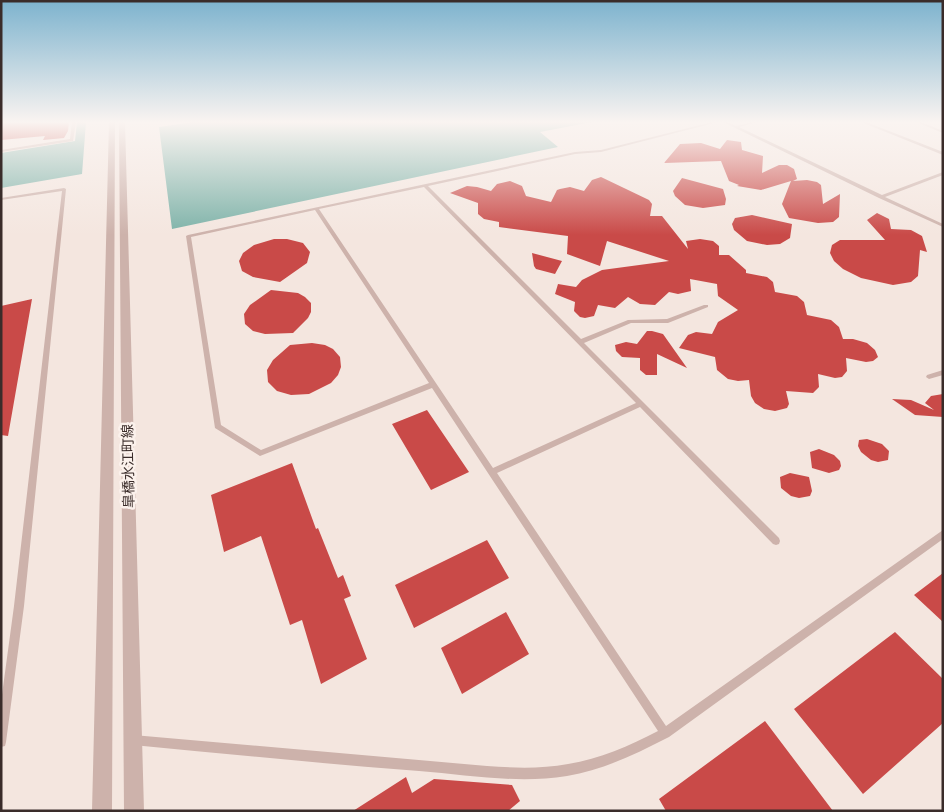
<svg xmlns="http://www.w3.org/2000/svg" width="944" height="812" viewBox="0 0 944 812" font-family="Ubuntu,'Noto Sans JP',sans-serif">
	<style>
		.water { fill: #7db2a8 }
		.building { fill: #c94a48 }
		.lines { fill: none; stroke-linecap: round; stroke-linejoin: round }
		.service { fill: #cdb2ab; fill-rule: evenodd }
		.tertiary { fill: #cdb2ab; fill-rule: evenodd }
		.labels { text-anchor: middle; stroke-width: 5; stroke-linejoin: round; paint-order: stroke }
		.street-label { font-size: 14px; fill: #3a2c2a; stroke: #fbf1ec }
	</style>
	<rect width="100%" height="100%" fill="#f4e6df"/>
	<!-- water -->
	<path class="water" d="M 77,122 L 86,122 L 82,174 L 1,188 L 1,153 L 75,141 Z
		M 193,122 L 592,122 L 540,132 L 558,147 L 172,229 L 159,127 Z"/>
	<!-- building -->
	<path class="building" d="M 1,122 L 69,122 L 68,131 L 64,138 L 43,140 L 45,136 L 1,140 Z
		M 727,140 L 741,142 L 742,150 L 763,156 L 762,173 L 779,165 L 787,165 L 794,169 L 797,179 L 793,181 L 807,180 L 817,182 L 821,185 L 823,204 L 840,194 L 839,217 L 833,222 L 818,223 L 789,218 L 782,204 L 791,181 L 761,190 L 737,186 L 739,185 L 729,181 L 721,161 L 664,163 L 680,144 L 701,143 L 720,149 Z
		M 601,177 L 649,200 L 652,204 L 650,216 L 662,216 L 688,249 L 686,241 L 700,239 L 713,241 L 719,246 L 719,255 L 729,255 L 746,270 L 746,273 L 767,277 L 773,282 L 775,292 L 797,296 L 804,302 L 807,315 L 831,320 L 839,327 L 843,339 L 853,339 L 867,343 L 875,350 L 878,357 L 873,361 L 866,362 L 846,358 L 847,371 L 842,377 L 835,378 L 818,374 L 819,387 L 813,393 L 786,391 L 789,404 L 787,408 L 775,411 L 764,409 L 755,403 L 751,396 L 749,380 L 738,381 L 728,379 L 717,370 L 715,357 L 679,348 L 688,335 L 696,332 L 712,334 L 718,322 L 738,310 L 718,296 L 717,284 L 690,279 L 691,291 L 678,294 L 669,292 L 655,305 L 640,304 L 628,297 L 615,308 L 598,305 L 594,316 L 585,318 L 580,317 L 574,311 L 575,302 L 555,294 L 558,284 L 576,287 L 582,280 L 602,270 L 669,261 L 607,241 L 600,266 L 567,254 L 568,236 L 499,227 L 499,222 L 484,219 L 478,214 L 478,203 L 450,193 L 467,186 L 477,187 L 491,191 L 497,184 L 510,181 L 522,186 L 526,196 L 551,202 L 557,190 L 560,189 L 570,187 L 584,191 L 592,180 Z
		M 682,178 L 723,189 L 726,199 L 725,205 L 703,208 L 685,205 L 675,196 L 673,191 Z
		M 877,213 L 889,219 L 891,229 L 911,230 L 922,236 L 927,252 L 920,250 L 918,276 L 911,282 L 893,285 L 861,278 L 843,269 L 834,261 L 830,253 L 832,245 L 840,240 L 885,240 L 867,220 Z
		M 752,215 L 792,224 L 790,238 L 780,244 L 767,245 L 747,241 L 734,230 L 732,224 L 735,218 Z
		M 274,239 L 287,239 L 303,243 L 310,252 L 307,263 L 280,282 L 253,277 L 242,271 L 239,261 L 243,253 L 254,245 Z
		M 532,253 L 562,261 L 555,274 L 536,269 L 534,266 Z
		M 271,290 L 298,293 L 305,297 L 311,303 L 311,312 L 308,318 L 293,333 L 265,334 L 253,331 L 245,324 L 244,314 L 250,305 Z
		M 32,299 L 8,436 L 1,435 L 1,306 Z
		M 647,331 L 652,331 L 663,334 L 687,368 L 657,354 L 657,375 L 646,375 L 640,370 L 640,358 L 622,357 L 616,351 L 615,345 L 626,342 L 637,344 Z
		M 312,343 L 325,345 L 333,349 L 340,357 L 341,367 L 338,375 L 331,383 L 309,394 L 291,395 L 277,391 L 268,382 L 267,370 L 273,360 L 290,345 Z
		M 943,394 L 943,417 L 915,415 L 892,399 L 911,400 L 934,410 L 925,403 L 931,396 Z
		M 427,410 L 469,472 L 431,490 L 392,424 Z
		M 867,439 L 882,444 L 889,451 L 888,460 L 878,462 L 871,460 L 861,452 L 858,446 L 859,440 Z
		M 819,449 L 834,455 L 840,461 L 841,466 L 839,470 L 829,473 L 812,468 L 810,452 Z
		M 292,463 L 316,529 L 318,528 L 338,578 L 343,575 L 351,596 L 344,599 L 367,659 L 321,684 L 302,620 L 290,625 L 261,536 L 224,552 L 211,495 Z
		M 790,473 L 809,477 L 812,491 L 810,496 L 799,498 L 791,496 L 781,488 L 780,477 Z
		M 487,540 L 509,578 L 414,628 L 395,585 Z
		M 943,573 L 943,622 L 914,595 Z
		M 506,612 L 529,654 L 462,694 L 441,648 Z
		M 895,632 L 943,679 L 943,723 L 863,794 L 794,709 Z
		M 765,721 L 833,811 L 666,811 L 659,799 Z
		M 406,777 L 412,793 L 434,779 L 512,785 L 520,801 L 508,811 L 353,811 Z"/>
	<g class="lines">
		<!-- service -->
		<path class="service" d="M 72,122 L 76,122 L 73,141 L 1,152 L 1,150 L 70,139 Z
			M 712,122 L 718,122 L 601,152 L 575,154 L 428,186 L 581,339 L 628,320 L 667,319 L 704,305 L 708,305 L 708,307 L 668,323 L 631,323 L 584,343 L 779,538 L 780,541 L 779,544 L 776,545 L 773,544 L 640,407 L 497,473 L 666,726 L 943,530 L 943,539 L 669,737 C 636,754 603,770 567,776 C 518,784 468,775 419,771 C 324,764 229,754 133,745 L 129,744 L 128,740 L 129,736 L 133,735 L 487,766 C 514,768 541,769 568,764 C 600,759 629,746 658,731 L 432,388 L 260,456 L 215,428 L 186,236 L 188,235 L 575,152 L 601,150 ZM 424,187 L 636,403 L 493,468 L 319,209 ZM 315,210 L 429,383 L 261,450 L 221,425 L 191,237 Z
			M 723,122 L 728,122 L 736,126 L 752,122 L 758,122 L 739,127 L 882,195 L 943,172 L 943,175 L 885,197 L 943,224 L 943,227 L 879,198 Z
			M 861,122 L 866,122 L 943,152 L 943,155 Z
			M 916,122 L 921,122 L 943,131 L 943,133 Z
			M 64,188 L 66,189 L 24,606 L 6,742 L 5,746 L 1,747 L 1,702 L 14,606 L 62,191 L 1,200 L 1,198 Z
			M 943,370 L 943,375 L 929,379 L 926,377 L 927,375 Z"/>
		<!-- tertiary -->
		<path class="tertiary" d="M 109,122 L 115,122 L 112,811 L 92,811 Z
			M 119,122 L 125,122 L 144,811 L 124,811 Z"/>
	</g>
	<!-- sky -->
	<linearGradient id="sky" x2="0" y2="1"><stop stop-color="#7db3ce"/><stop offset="0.52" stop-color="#faf4f1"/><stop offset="1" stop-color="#faf4f1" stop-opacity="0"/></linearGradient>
	<rect width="944" height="235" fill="url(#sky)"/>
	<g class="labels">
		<!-- street labels -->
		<g class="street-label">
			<text transform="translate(128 466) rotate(-91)" y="5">皐橋水江町線</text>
		</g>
	</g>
	<!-- border -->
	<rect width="944" height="812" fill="none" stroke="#3a2c2a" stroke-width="5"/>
</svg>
